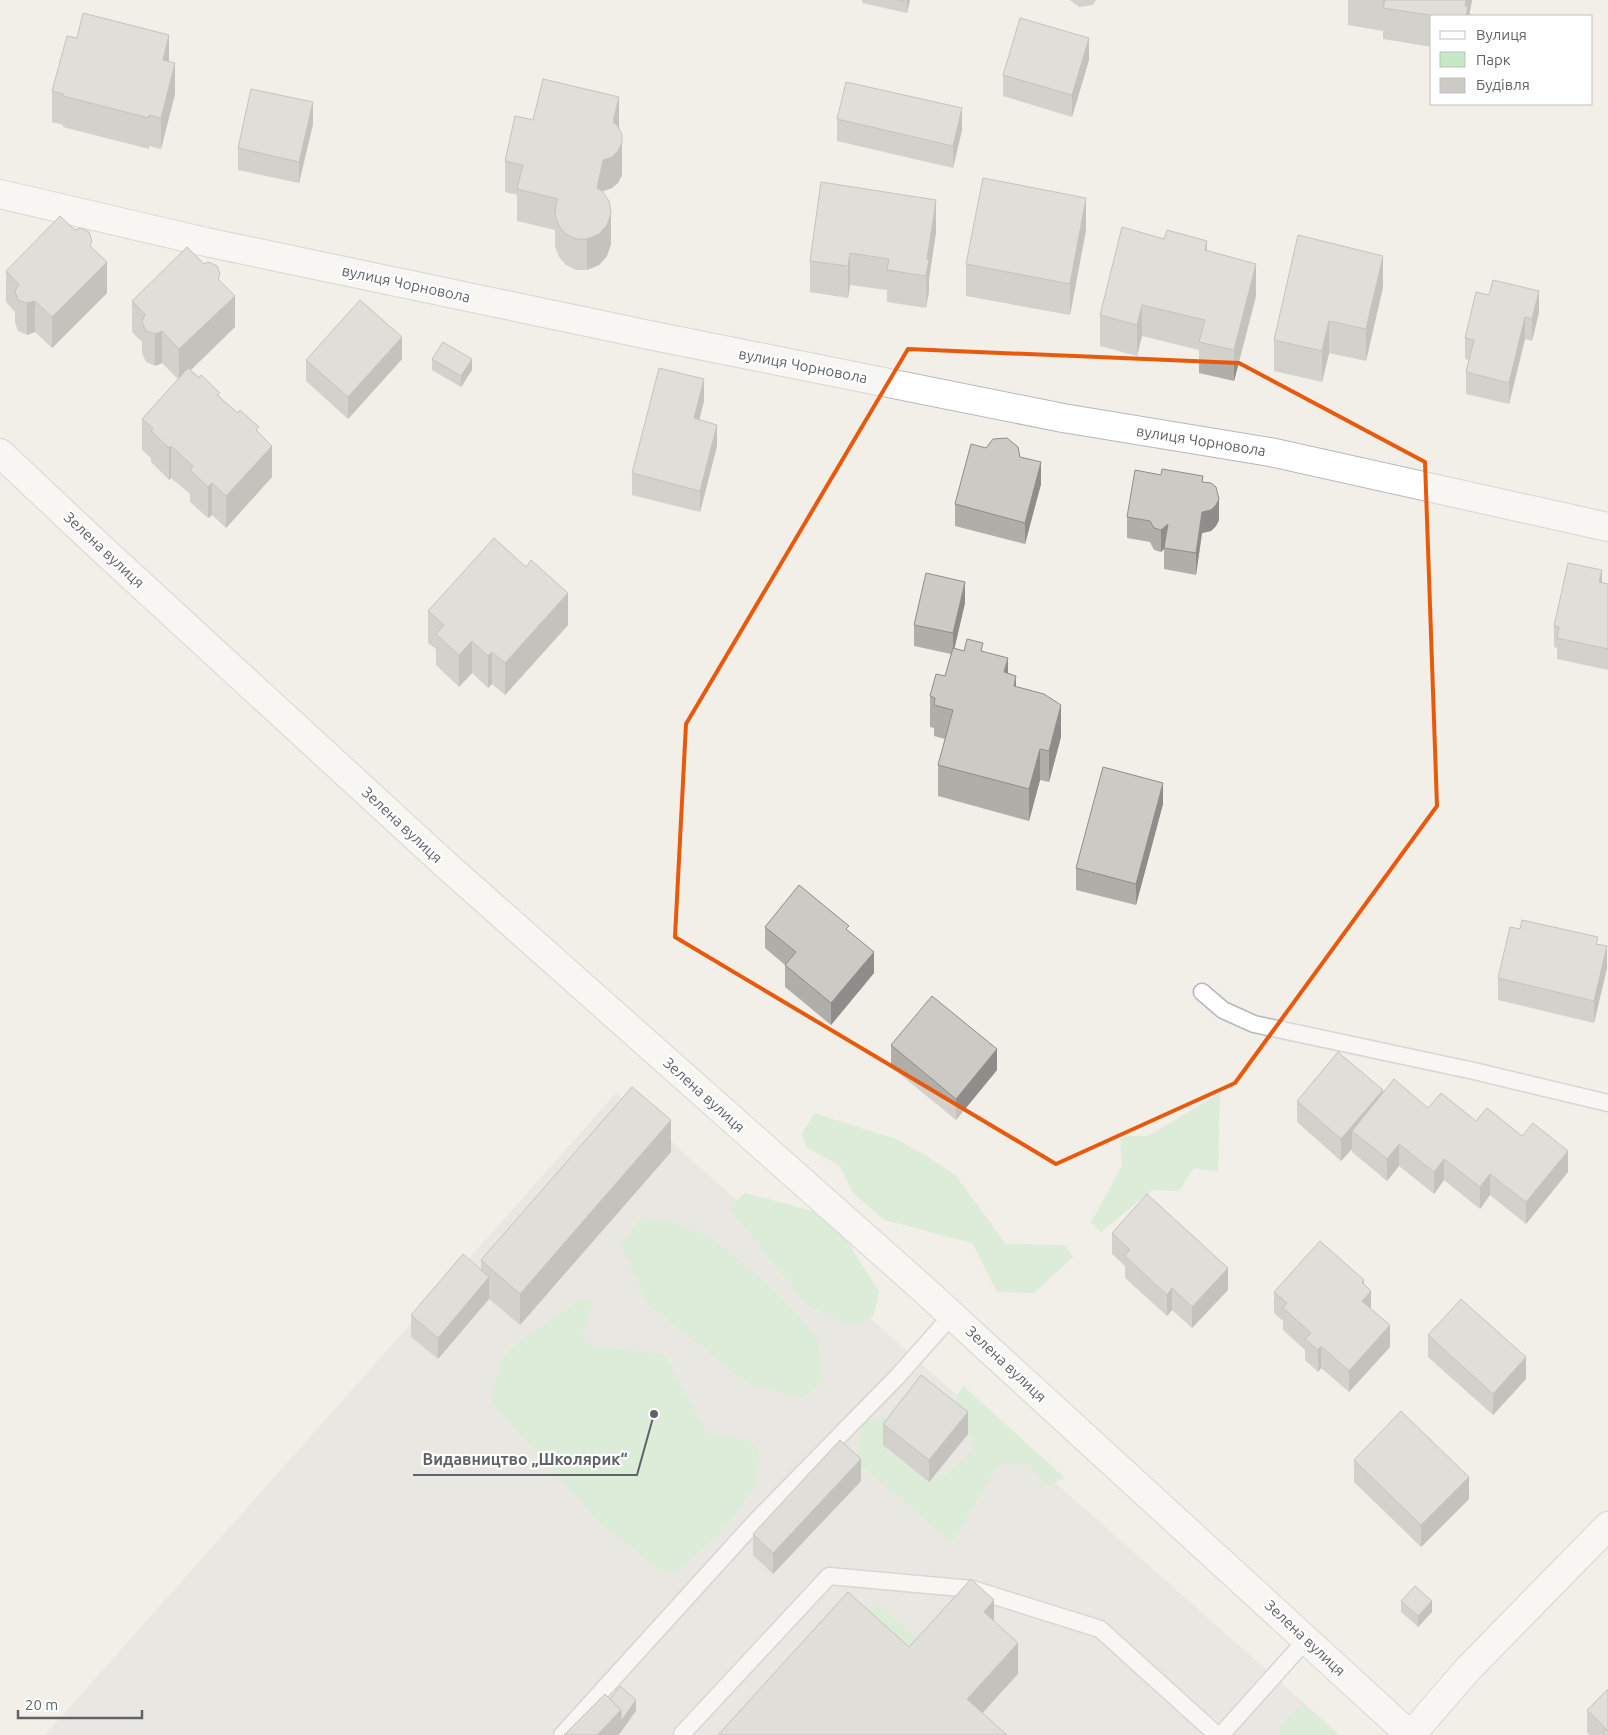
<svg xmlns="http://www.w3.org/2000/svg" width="1608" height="1735" viewBox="0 0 1608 1735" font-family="Ubuntu,sans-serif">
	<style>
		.industrial { fill: #e0deda }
		.green { fill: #c5e8c5 }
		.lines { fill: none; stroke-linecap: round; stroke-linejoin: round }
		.service-casing { stroke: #b5b8bc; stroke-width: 19 }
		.minor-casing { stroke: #b5b8bc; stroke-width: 30 }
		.service { stroke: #fff; stroke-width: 16 }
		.minor { stroke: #fff; stroke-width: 28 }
		.wall { fill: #afaea9 }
		.shaded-wall { fill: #8f8d8a }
		.building { fill: #cccac5; stroke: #8f8d8a }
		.marked { fill: none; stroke: #e8590c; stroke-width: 4; stroke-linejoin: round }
		.labels { text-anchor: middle; stroke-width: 4.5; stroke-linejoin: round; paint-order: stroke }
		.street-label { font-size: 15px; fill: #5f6368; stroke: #fff }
		.leader { fill: none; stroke: #5f6368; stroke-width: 2 }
		.callout-dot { fill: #5f6368; stroke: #fff; stroke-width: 2 }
		.callout-label { font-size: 16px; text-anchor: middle; font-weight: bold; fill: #5f6368; stroke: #fff; stroke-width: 4.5; stroke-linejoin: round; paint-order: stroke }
	</style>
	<rect width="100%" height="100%" fill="#f1efe8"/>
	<!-- industrial -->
	<path class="industrial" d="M 616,1093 L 1340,1735 L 45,1735 Z"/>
	<!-- green -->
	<path class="green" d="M 1220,1093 L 1218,1172 L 1194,1168 L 1179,1191 L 1152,1190 L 1101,1232 L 1091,1222 L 1122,1166 L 1120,1136 L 1148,1136 Z
		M 814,1113 L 896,1139 L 925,1155 L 956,1176 L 1006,1244 L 1064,1245 L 1073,1257 L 1034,1293 L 997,1292 L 972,1243 L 884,1220 L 853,1193 L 840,1166 L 807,1148 L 802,1134 Z
		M 745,1193 L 831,1216 L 879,1291 L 874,1315 L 852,1326 L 807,1305 L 729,1208 Z
		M 641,1217 L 678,1224 L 717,1241 L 779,1295 L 818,1338 L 823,1381 L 803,1398 L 747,1383 L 647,1303 L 621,1245 Z
		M 579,1300 L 593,1301 L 582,1334 L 587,1345 L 665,1355 L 707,1433 L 750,1442 L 759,1452 L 757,1484 L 720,1534 L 675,1572 L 663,1572 L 601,1524 L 491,1402 L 500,1363 L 511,1348 Z
		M 963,1386 L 1065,1478 L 1040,1489 L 1039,1476 L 1025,1464 L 999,1464 L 952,1543 L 858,1463 L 859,1424 L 885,1416 L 887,1453 L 944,1476 L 976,1447 L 954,1402 Z
		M 874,1606 L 887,1611 L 932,1653 L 909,1678 L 864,1609 Z
		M 1302,1704 L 1339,1735 L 1280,1735 L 1279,1728 Z"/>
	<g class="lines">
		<!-- service casing -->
		<g class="service-casing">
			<path id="service" d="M 1202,992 L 1223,1010 L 1254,1024 L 1474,1071 L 1608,1103
				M 682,1734 L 829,1576 L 972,1589 L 1100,1629 L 1217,1735
				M 562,1735 L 756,1521 L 897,1377 L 952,1315
				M 1221,1735 L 1306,1640"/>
		</g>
		<!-- minor casing -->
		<g class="minor-casing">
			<path id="minor" d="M 0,194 L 206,242 L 654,336 L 1063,418 L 1270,452 L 1608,527
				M 0,453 L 101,548 L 446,865 L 921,1287 L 1410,1735
				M 1411,1735 L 1468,1669 L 1608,1526"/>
		</g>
		<!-- service -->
		<use href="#service" class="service"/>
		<!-- minor -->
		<use href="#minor" class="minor"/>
	</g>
	<!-- wall -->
	<path class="wall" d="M 862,0 L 910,0 L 907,13 L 862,3 Z
		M 1070,0 L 1096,0 L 1093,5 L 1079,7 Z
		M 1348,0 L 1472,0 L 1469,16 L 1432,16 L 1432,47 L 1383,39 L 1383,31 L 1348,25 Z
		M 1089,60 L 1072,117 L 1003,96 L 1003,75 Z
		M 169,62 L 175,94 L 161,149 L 149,146 L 149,149 L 63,127 L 63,125 L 52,122 L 52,91 Z
		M 837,119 L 962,130 L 953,168 L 837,141 Z
		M 533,120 L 619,128 L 622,175 L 618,183 L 612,188 L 603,191 L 603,193 L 611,244 L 607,256 L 599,265 L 587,270 L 576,270 L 566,265 L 559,257 L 555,247 L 555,230 L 517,221 L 517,195 L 505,192 L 505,161 Z
		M 313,124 L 299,183 L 238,170 L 238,148 Z
		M 1086,230 L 1070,315 L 966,296 L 966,264 Z
		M 936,232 L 929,279 L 929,291 L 926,308 L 887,302 L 887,290 L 850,285 L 848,298 L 810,292 L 810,261 Z
		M 92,248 L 107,293 L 52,348 L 35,332 L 27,335 L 18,331 L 15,322 L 15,312 L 6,302 L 6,271 Z
		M 1207,250 L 1256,296 L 1234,381 L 1199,373 L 1199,350 L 1142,336 L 1137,356 L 1100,346 L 1100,315 Z
		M 220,280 L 235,327 L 191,370 L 259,433 L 272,477 L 226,528 L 212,515 L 208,518 L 190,502 L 190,494 L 171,478 L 169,480 L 151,462 L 151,458 L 142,450 L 142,419 L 178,379 L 162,363 L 155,366 L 146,362 L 142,353 L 142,342 L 132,332 L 132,301 Z
		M 1383,287 L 1366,361 L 1329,353 L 1322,382 L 1274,371 L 1274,340 Z
		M 1539,312 L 1532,341 L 1525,339 L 1509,404 L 1466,394 L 1466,372 L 1469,360 L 1465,359 L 1465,338 Z
		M 402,359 L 348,419 L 306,381 L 306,360 Z
		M 432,359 L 472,370 L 461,387 L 432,370 Z
		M 704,401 L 699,420 L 717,446 L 700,512 L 632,495 L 632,473 Z
		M 1041,484 L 1025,544 L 955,526 L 955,504 Z
		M 1127,517 L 1219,520 L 1216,526 L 1211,531 L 1202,533 L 1196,575 L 1164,569 L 1164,549 L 1161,552 L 1154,550 L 1150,542 L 1127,538 Z
		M 1602,582 L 1608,584 L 1608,670 L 1557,659 L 1557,648 L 1554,647 L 1554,626 Z
		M 965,603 L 954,648 L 964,651 L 983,651 L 1008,673 L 1016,687 L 1061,737 L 1049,782 L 1040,780 L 1029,821 L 938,796 L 938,765 L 945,739 L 934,736 L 934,728 L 930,727 L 930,696 L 945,676 L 951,654 L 914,646 L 914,625 Z
		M 428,611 L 568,625 L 505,695 L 492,684 L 488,688 L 472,673 L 459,687 L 436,665 L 436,649 L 428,643 Z
		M 1163,804 L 1136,905 L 1076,890 L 1076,868 Z
		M 765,927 L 874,973 L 831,1025 L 785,987 L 785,965 L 765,948 Z
		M 1598,944 L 1607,968 L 1594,1023 L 1498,1000 L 1498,978 Z
		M 891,1045 L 997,1070 L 956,1120 L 891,1067 Z
		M 1383,1093 L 1428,1108 L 1476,1121 L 1568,1172 L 1526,1224 L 1490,1195 L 1480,1209 L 1444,1180 L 1434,1194 L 1399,1166 L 1387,1181 L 1352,1152 L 1352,1149 L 1341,1161 L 1297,1122 L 1297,1101 Z
		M 671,1152 L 520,1325 L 489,1299 L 438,1359 L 411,1337 L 411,1315 L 481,1270 L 481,1260 Z
		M 1112,1233 L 1228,1290 L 1192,1328 L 1172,1310 L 1167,1316 L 1125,1278 L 1125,1266 L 1112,1254 Z
		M 1364,1284 L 1371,1309 L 1390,1347 L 1349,1392 L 1321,1368 L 1318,1372 L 1305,1360 L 1305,1350 L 1283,1330 L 1283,1321 L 1274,1313 L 1274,1292 Z
		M 1428,1335 L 1526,1379 L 1493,1415 L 1428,1357 Z
		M 883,1424 L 968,1434 L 929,1482 L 883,1445 Z
		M 1354,1460 L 1469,1499 L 1421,1547 L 1354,1482 Z
		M 861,1481 L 773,1574 L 753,1555 L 753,1534 Z
		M 1401,1601 L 1432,1612 L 1418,1627 L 1401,1612 Z
		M 1608,1689 L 1608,1735 L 1590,1735 L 1587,1732 L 1587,1710 Z"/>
	<!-- shaded-wall -->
	<path class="shaded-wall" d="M 908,0 L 910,0 L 907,13 L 907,2 Z
		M 1466,0 L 1472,0 L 1469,16 L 1465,16 L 1465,6 Z
		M 169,35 L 169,67 L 163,60 Z
		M 1089,38 L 1089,60 L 1072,117 L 1072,95 Z
		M 175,63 L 175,94 L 161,149 L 161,118 Z
		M 619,97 L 619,129 L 613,122 Z
		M 313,102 L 313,124 L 299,183 L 299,162 Z
		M 962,108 L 962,130 L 953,168 L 953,146 Z
		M 622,143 L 622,175 L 618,183 L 612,188 L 603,191 L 597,219 L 597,188 L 603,160 Z
		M 1086,198 L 1086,230 L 1070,315 L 1070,284 Z
		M 936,200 L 936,232 L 929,279 L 929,291 L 926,308 L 927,259 Z
		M 611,213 L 611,244 L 607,256 L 599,265 L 587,270 L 587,239 Z
		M 1207,241 L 1207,272 L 1205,250 Z
		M 850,253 L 850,285 L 848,298 L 848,266 Z
		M 1383,256 L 1383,287 L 1366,361 L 1366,329 Z
		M 107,262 L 107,293 L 52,348 L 52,317 Z
		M 1256,264 L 1256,296 L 1234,381 L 1234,350 Z
		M 1539,291 L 1539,312 L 1532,341 L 1532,319 Z
		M 235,296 L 235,327 L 179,381 L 179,349 Z
		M 35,301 L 35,332 L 27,335 L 27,303 Z
		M 1142,305 L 1142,336 L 1137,356 L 1137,325 Z
		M 1525,317 L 1525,339 L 1509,404 L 1509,383 Z
		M 1329,321 L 1329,353 L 1322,382 L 1322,351 Z
		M 162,331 L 162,363 L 155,366 L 155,334 Z
		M 402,337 L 402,359 L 348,419 L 348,397 Z
		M 472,359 L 472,370 L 461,387 L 461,376 Z
		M 704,379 L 704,401 L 694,440 L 694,418 Z
		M 717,425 L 717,446 L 700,512 L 700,491 Z
		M 171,446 L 171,478 L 169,480 L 169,448 Z
		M 272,446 L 272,477 L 226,528 L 226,496 Z
		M 1041,462 L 1041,484 L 1025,544 L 1025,523 Z
		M 212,483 L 212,515 L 208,518 L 208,487 Z
		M 1219,499 L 1219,520 L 1216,526 L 1211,531 L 1202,533 L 1196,575 L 1196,553 L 1202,512 Z
		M 1168,524 L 1164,549 L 1161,552 L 1161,530 Z
		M 1602,570 L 1602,592 L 1599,582 Z
		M 965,582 L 965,603 L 953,655 L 953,633 Z
		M 568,593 L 568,625 L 505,695 L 505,663 Z
		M 472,641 L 472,673 L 459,687 L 459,655 Z
		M 492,652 L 492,684 L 488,688 L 488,656 Z
		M 1008,658 L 1008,689 L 1004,672 Z
		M 1016,676 L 1016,707 L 1014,686 Z
		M 1061,705 L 1061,737 L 1049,782 L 1049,751 Z
		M 1040,749 L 1040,780 L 1029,821 L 1029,789 Z
		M 1163,783 L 1163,804 L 1136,905 L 1136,884 Z
		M 1607,946 L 1607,968 L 1594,1023 L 1594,1001 Z
		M 874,952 L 874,973 L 831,1025 L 831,1003 Z
		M 997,1049 L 997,1070 L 956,1120 L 956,1099 Z
		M 1383,1090 L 1383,1112 L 1352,1131 L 1352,1149 L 1341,1161 L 1341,1139 Z
		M 671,1120 L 671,1152 L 520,1325 L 520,1294 Z
		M 1399,1144 L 1399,1166 L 1387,1181 L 1387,1159 Z
		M 1568,1151 L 1568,1172 L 1526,1224 L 1526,1202 Z
		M 1444,1159 L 1444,1180 L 1434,1194 L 1434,1172 Z
		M 1490,1174 L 1490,1195 L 1480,1209 L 1480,1187 Z
		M 1228,1268 L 1228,1290 L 1192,1328 L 1192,1307 Z
		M 489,1277 L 489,1299 L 438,1359 L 438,1338 Z
		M 1364,1280 L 1364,1300 L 1371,1291 L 1371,1313 L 1362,1323 L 1362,1282 Z
		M 1172,1288 L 1172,1310 L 1167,1316 L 1167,1295 Z
		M 1390,1325 L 1390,1347 L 1349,1392 L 1349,1371 Z
		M 1321,1346 L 1321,1368 L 1318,1372 L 1318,1350 Z
		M 1526,1357 L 1526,1379 L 1493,1415 L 1493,1394 Z
		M 968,1412 L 968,1434 L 929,1482 L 929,1460 Z
		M 861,1459 L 861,1481 L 773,1574 L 773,1553 Z
		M 1469,1477 L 1469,1499 L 1421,1547 L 1421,1525 Z
		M 994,1600 L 994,1631 L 984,1612 Z
		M 1432,1601 L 1432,1612 L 1418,1627 L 1418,1616 Z
		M 1018,1643 L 1018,1674 L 967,1730 L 967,1699 Z
		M 636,1700 L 636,1711 L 621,1732 L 621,1721 Z
		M 621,1710 L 621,1732 L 618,1735 L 597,1735 Z"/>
	<!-- building -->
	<path class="building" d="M 898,0 L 908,0 L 907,2 Z
		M 1383,0 L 1466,0 L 1465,6 L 1468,6 L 1466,16 L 1436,16 L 1383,8 L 1385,0 Z
		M 83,13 L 169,35 L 163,60 L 175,63 L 161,118 L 149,115 L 149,118 L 63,96 L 63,94 L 52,91 L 67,36 L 77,38 Z
		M 1020,18 L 1089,38 L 1072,95 L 1003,75 Z
		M 543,79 L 619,97 L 613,122 L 617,125 L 622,134 L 622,143 L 618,151 L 612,157 L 603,160 L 597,188 L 602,191 L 609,201 L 611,213 L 607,225 L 599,234 L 587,239 L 576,239 L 566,234 L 559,226 L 555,215 L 556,204 L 558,199 L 517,189 L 523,165 L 505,161 L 515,116 L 533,120 Z
		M 846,82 L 962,108 L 953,146 L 837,119 Z
		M 251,89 L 313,102 L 299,162 L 238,148 Z
		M 983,178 L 1086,198 L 1070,284 L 966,264 Z
		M 821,182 L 936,200 L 927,259 L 929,260 L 926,276 L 887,270 L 889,259 L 850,253 L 848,266 L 810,261 Z
		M 60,216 L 75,230 L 81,228 L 89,232 L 92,241 L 90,246 L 107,262 L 52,317 L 35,301 L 27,303 L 18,300 L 15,291 L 19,284 L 6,271 Z
		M 1122,227 L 1164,239 L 1167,230 L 1207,241 L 1205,250 L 1256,264 L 1234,350 L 1199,342 L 1205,320 L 1142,305 L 1137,325 L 1100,315 Z
		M 1298,235 L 1383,256 L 1366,329 L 1329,321 L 1322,351 L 1274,340 Z
		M 187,247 L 204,264 L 208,262 L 217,266 L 220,274 L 218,279 L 235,296 L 179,349 L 162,331 L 155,334 L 146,331 L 142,322 L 145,314 L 132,301 Z
		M 1493,280 L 1539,291 L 1532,319 L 1525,317 L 1509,383 L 1466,372 L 1474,340 L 1465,338 L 1476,292 L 1489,295 Z
		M 360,300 L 402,337 L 348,397 L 306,360 Z
		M 443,342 L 472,359 L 461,376 L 432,359 Z
		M 188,368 L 199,378 L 201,375 L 220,393 L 217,395 L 238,413 L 240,410 L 259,427 L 256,430 L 272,446 L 226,496 L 212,483 L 208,487 L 190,470 L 193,466 L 171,446 L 169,448 L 151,431 L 153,428 L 142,419 Z
		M 659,368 L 704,379 L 694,418 L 717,425 L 700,491 L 632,473 Z
		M 1007,438 L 1018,447 L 1020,457 L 1041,462 L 1025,523 L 955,504 L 971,444 L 986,448 L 993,439 Z
		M 1162,469 L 1203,476 L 1202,482 L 1211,483 L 1216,487 L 1219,499 L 1216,505 L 1211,510 L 1202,512 L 1196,553 L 1164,548 L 1168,524 L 1161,530 L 1154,528 L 1150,521 L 1127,517 L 1135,470 L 1161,475 Z
		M 494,538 L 526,567 L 531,560 L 568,593 L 505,663 L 492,652 L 488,656 L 472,641 L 459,655 L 436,634 L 444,625 L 428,611 Z
		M 1568,563 L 1602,570 L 1599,582 L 1608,584 L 1608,649 L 1557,638 L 1559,627 L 1554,626 Z
		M 926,573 L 965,582 L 953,633 L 914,625 Z
		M 967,639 L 983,643 L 981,651 L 1008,658 L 1004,672 L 1016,676 L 1014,686 L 1044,694 L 1061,705 L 1049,751 L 1040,749 L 1029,789 L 938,765 L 953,710 L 934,705 L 935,698 L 930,696 L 936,674 L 945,676 L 953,648 L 964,651 Z
		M 1103,767 L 1163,783 L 1136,884 L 1076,868 Z
		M 799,885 L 849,926 L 846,929 L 874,952 L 831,1003 L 785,965 L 796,952 L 765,927 Z
		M 1522,920 L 1598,937 L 1596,944 L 1607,946 L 1594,1001 L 1498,978 L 1510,927 L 1520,929 Z
		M 932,996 L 997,1049 L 956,1099 L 891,1045 Z
		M 1338,1052 L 1383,1090 L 1341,1139 L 1297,1101 Z
		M 1394,1079 L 1428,1108 L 1441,1093 L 1476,1121 L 1487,1108 L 1522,1136 L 1533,1123 L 1568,1151 L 1526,1202 L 1490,1174 L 1480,1187 L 1444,1159 L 1434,1172 L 1399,1144 L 1387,1159 L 1352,1131 Z
		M 632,1087 L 671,1120 L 520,1294 L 481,1260 Z
		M 1147,1194 L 1228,1268 L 1192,1307 L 1172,1288 L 1167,1295 L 1125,1256 L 1130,1250 L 1112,1233 Z
		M 1320,1241 L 1364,1280 L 1362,1282 L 1371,1291 L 1362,1301 L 1390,1325 L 1349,1371 L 1321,1346 L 1318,1350 L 1305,1339 L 1311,1333 L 1283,1308 L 1287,1303 L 1274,1292 Z
		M 463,1254 L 489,1277 L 438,1338 L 411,1315 Z
		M 1461,1299 L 1526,1357 L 1493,1394 L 1428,1335 Z
		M 921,1375 L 968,1412 L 929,1460 L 883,1424 Z
		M 1401,1411 L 1469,1477 L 1421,1525 L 1354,1460 Z
		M 840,1440 L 861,1459 L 773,1553 L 753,1534 Z
		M 971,1579 L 994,1600 L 984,1612 L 1018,1643 L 967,1699 L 1007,1735 L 718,1735 L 848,1592 L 909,1647 Z
		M 1415,1586 L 1432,1601 L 1418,1616 L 1401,1601 Z
		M 620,1686 L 636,1700 L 621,1721 L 621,1710 L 610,1699 Z
		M 1608,1689 L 1608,1735 L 1604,1735 L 1603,1734 L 1607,1730 L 1587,1710 Z
		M 605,1694 L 621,1710 L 597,1735 L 564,1735 Z"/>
	<!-- marked area -->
	<path d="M0 0H1608V1735H0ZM 908,349 L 1239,363 L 1425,462 L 1437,806 L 1235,1083 L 1056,1164 L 675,937 L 686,724 Z" fill="#f1efe8" fill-opacity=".55" fill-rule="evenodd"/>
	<path class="marked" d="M 908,349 L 1239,363 L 1425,462 L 1437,806 L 1235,1083 L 1056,1164 L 675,937 L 686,724 Z"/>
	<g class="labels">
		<!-- street labels -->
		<g class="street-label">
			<text transform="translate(406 284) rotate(12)" y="5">вулиця Чорновола</text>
			<text transform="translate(803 366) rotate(11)" y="5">вулиця Чорновола</text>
			<text transform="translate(1201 441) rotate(9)" y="5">вулиця Чорновола</text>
			<text transform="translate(104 550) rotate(43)" y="5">Зелена вулиця</text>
			<text transform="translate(402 825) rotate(43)" y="5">Зелена вулиця</text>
			<text transform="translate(704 1095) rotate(42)" y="5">Зелена вулиця</text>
			<text transform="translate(1006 1364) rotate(43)" y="5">Зелена вулиця</text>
			<text transform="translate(1305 1638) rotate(43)" y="5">Зелена вулиця</text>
		</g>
	</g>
	<!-- callouts -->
	<path class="leader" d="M654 1414L637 1475H413"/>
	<circle class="callout-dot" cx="654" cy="1414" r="5"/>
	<g class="callout-label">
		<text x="525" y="1465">Видавництво „Школярик“</text>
	</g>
	<!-- legend -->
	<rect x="1430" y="15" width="162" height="90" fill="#ffffff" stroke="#bfc1c3"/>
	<rect x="1440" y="31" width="25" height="8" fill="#ffffff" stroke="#bfc1c3"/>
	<text x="1476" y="40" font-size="15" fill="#5f6368">Вулиця</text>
	<rect x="1440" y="52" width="25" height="15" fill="#c5e8c5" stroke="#bfc1c3"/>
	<text x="1476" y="65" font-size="15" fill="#5f6368">Парк</text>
	<rect x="1440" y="78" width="25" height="15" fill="#cccac5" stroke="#bfc1c3"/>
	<text x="1476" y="90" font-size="15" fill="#5f6368">Будівля</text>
	<!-- scale -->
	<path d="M18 1710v8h124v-8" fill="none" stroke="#5f6368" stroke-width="2.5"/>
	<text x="25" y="1710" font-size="15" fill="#5f6368" stroke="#ffffff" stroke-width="4" paint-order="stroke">20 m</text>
</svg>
